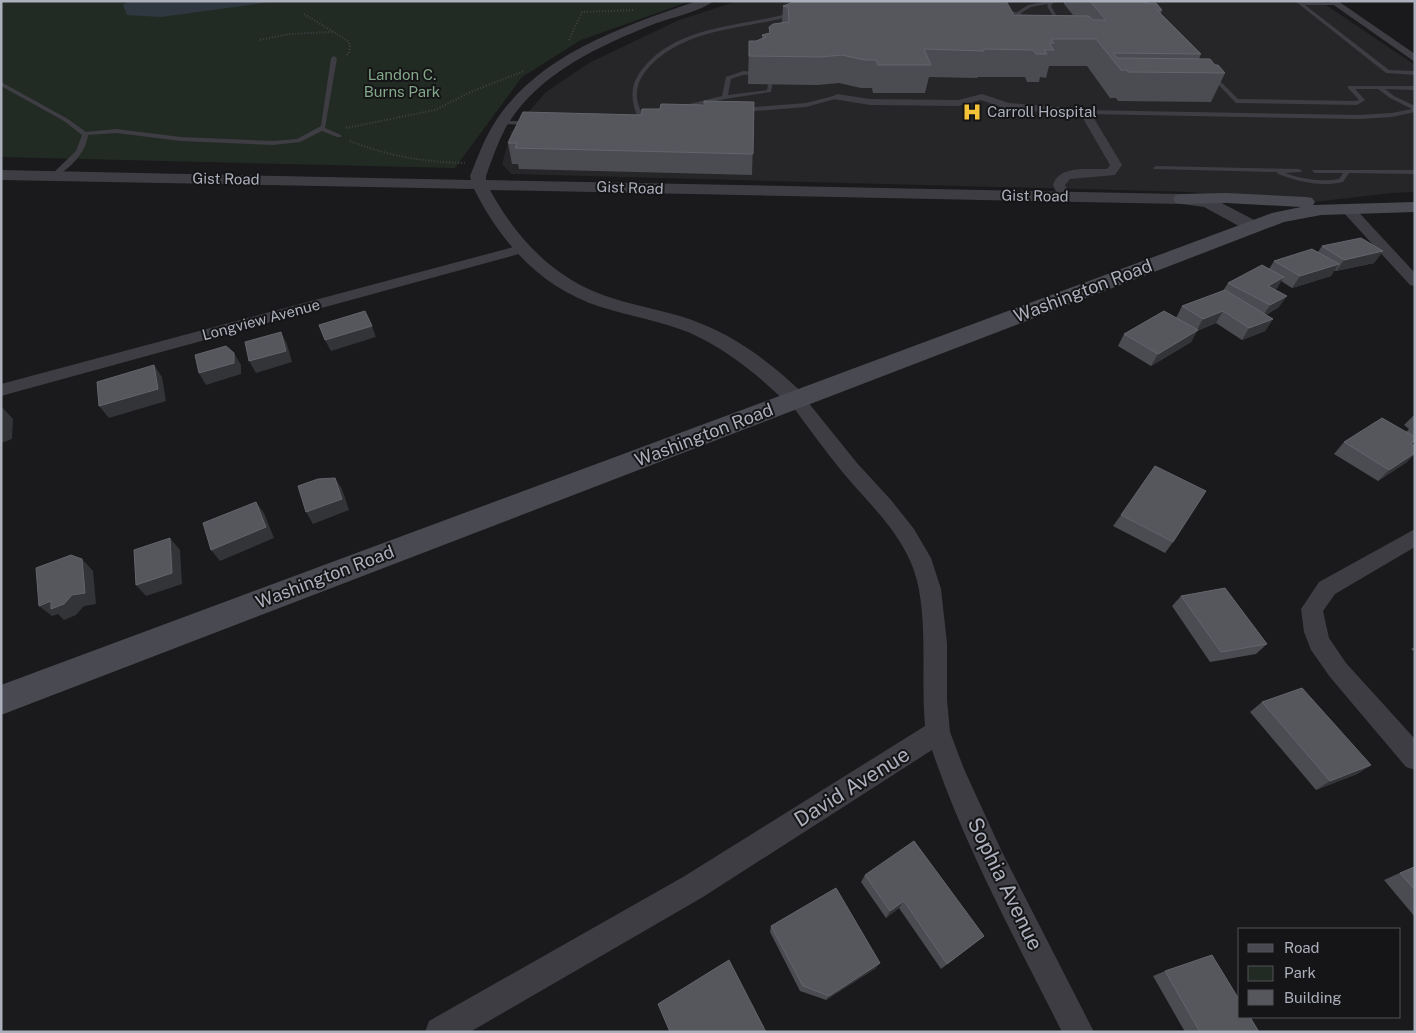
<svg xmlns="http://www.w3.org/2000/svg" width="1416" height="1033" viewBox="0 0 1416 1033" font-family="'Public Sans',sans-serif">
	<style>
		.built { fill: #262629 }
		.green { fill: #222b23 }
		.water { fill: #2f3841 }
		.lines { fill: none; stroke-linecap: round; stroke-linejoin: round }
		.path { stroke: #414248; stroke-width: 2; stroke-dasharray: 1 2; stroke-linecap: butt }
		.service { fill: #3d3d43; fill-rule: evenodd }
		.minor { fill: #3d3d43; fill-rule: evenodd }
		.tertiary { fill: #3d3d43; fill-rule: evenodd }
		.secondary { fill: #494a51; fill-rule: evenodd }
		.wall { fill: #4b4c51 }
		.shaded-wall { fill: #333437 }
		.building { fill: #56575d; stroke: #63656c }
		.labels { text-anchor: middle; stroke-width: 4; stroke-linejoin: round; paint-order: stroke }
		.far-park-label { font-size: 15px; fill: #83a788; stroke: #151517 }
		.far-poi-label { font-size: 15px; fill: #acb0bc; stroke: #151517; text-anchor: start }
		.far-street-label { font-size: 15px; fill: #acb0bc; stroke: #151517 }
		.street-label { font-size: 18px; fill: #acb0bc; stroke: #151517 }
		.near-street-label { font-size: 21px; fill: #acb0bc; stroke: #151517 }
	</style>
	<rect width="100%" height="100%" fill="#1a1a1c"/>
	<!-- built -->
	<path class="built" d="M 738,1 L 1320,1 L 1415,65 L 1415,192 L 1392,193 L 1288,205 L 1191,192 L 511,174 L 502,164 L 511,132 L 546,92 L 589,63 L 616,50 L 679,20 Z"/>
	<!-- green -->
	<path class="green" d="M 1,1 L 691,1 L 581,40 L 522,77 L 455,168 L 1,157 Z"/>
	<!-- water -->
	<path class="water" d="M 129,1 L 278,1 L 161,17 L 127,15 L 123,5 Z"/>
	<g class="lines">
		<!-- path -->
		<path class="path" d="M 304,14 L 348,41 L 350,45 L 349,53 L 345,56
			M 260,40 L 289,34 L 332,32
			M 569,40 L 582,12 L 635,10
			M 346,128 L 435,110 L 473,91 L 524,71
			M 350,141 C 388,156 424,162 465,163"/>
		<!-- service -->
		<path class="service" d="M 1,1 L 5,1 L 1,3 Z
			M 1048,1 L 1059,1 L 1053,3 L 1051,6 L 1059,20 L 1057,27 L 1053,26 L 1055,20 L 1047,6 L 1048,4 L 1031,7 L 1021,13 L 1023,18 L 1021,19 L 1016,14 L 997,12 L 999,11 L 1017,12 L 1028,5 Z
			M 1295,1 L 1338,3 L 1336,5 L 1305,5 L 1389,70 L 1415,71 L 1415,75 L 1386,73 Z
			M 794,12 L 796,14 L 784,18 C 739,29 693,29 656,60 C 647,68 637,80 637,93 C 636,102 641,111 644,119 L 639,120 C 630,101 629,84 644,67 C 680,24 744,27 794,12 Z
			M 334,56 L 337,58 L 325,128 L 341,135 L 341,137 L 337,137 L 322,131 L 300,142 L 273,145 L 181,141 L 116,133 L 88,135 C 86,153 69,170 54,177 L 51,175 L 52,174 L 76,151 L 82,135 L 64,121 L 1,86 L 1,82 L 68,119 L 86,132 L 116,129 L 181,137 L 273,141 L 297,139 L 321,126 L 331,58 Z
			M 743,71 L 762,72 L 774,76 L 771,92 L 725,99 L 694,106 L 695,114 L 690,115 L 689,104 L 722,96 L 726,77 ZM 756,74 L 769,78 L 767,90 L 728,95 L 731,79 L 743,75 Z
			M 1212,73 L 1238,99 L 1356,101 L 1359,100 L 1348,88 L 1348,86 L 1415,86 L 1415,90 L 1385,89 L 1394,96 L 1415,106 L 1415,112 L 1392,117 L 1359,119 L 1085,114 L 1082,112 L 1085,110 L 1359,115 L 1392,113 L 1412,109 L 1390,98 L 1378,89 L 1355,89 L 1365,100 L 1357,105 L 1236,103 L 1210,76 L 1209,75 Z
			M 837,95 L 840,97 L 839,98 L 806,107 L 742,112 L 739,110 L 742,108 L 806,103 Z
			M 502,121 L 531,121 L 534,123 L 531,125 L 500,124 L 500,122 Z
			M 1156,166 L 1299,169 L 1302,171 L 1301,172 L 1285,173 C 1302,179 1320,182 1339,179 L 1343,173 L 1315,173 L 1312,171 L 1313,170 L 1415,170 L 1415,174 L 1349,173 L 1343,182 C 1321,187 1299,182 1278,174 L 1277,172 L 1154,169 L 1153,168 Z"/>
		<!-- minor -->
		<path class="minor" d="M 1328,1 L 1338,1 L 1415,54 L 1415,62 Z
			M 837,94 L 870,99 L 958,100 L 982,94 L 1009,103 L 1089,110 L 1122,165 L 1115,175 L 1070,179 L 1065,185 L 1071,196 L 1064,200 L 1059,199 L 1053,185 C 1059,164 1090,170 1107,169 L 1110,165 L 1081,115 L 1007,109 L 981,100 L 958,106 L 870,105 L 833,99 L 832,97 Z
			M 1347,204 L 1352,205 L 1415,273 L 1415,286 L 1410,285 L 1342,211 L 1340,208 Z
			M 521,245 L 526,246 L 528,249 L 526,252 L 1,396 L 1,384 Z
			M 797,394 L 803,396 L 857,463 L 891,500 L 914,529 L 931,558 L 941,589 L 947,643 L 947,700 L 950,732 L 964,769 L 1002,852 L 1094,1032 L 1062,1032 C 1016,940 965,848 932,750 L 703,897 L 470,1032 L 425,1032 L 429,1021 L 683,877 L 925,726 C 921,681 927,635 919,590 C 911,542 874,509 844,474 C 825,451 808,427 791,404 L 788,400 L 791,396 Z
			M 1415,529 L 1415,547 L 1335,594 L 1323,611 L 1329,638 L 1346,663 L 1415,739 L 1415,770 L 1406,767 L 1330,677 L 1311,650 L 1304,632 L 1301,609 L 1319,582 Z"/>
		<!-- tertiary -->
		<path class="tertiary" d="M 697,1 L 713,1 C 705,10 667,19 654,24 C 599,46 537,74 506,127 C 498,142 492,159 486,176 L 486,180 L 1182,194 L 1214,199 L 1260,223 L 1263,227 L 1260,231 L 1254,232 L 1248,231 L 1204,207 L 1182,204 L 490,190 C 518,241 557,282 615,299 C 644,308 674,312 702,324 C 742,340 774,366 805,395 L 808,400 L 805,405 L 797,407 L 789,405 C 759,376 727,349 688,332 C 660,321 630,316 601,307 C 541,288 502,244 474,189 L 1,180 L 1,170 L 471,180 L 470,176 C 477,159 483,142 492,127 C 535,55 622,27 697,1 Z"/>
		<!-- secondary -->
		<path class="secondary" d="M 1226,193 L 1306,197 L 1312,198 L 1315,202 L 1313,205 L 1415,202 L 1415,212 L 1321,215 L 1284,222 L 1,715 L 1,685 L 1272,213 L 1301,207 L 1226,203 L 1182,204 L 1176,203 L 1173,199 L 1176,195 L 1182,194 Z"/>
	</g>
	<!-- wall -->
	<path class="wall" d="M 1064,1 L 1150,1 L 1149,3 L 1162,10 L 1161,14 L 1201,54 L 1199,59 L 1225,73 L 1211,102 L 1118,101 L 1116,98 L 1110,98 L 1087,66 L 1049,66 L 1046,78 L 1040,77 L 1039,82 L 1027,82 L 1025,77 L 978,77 L 977,78 L 929,77 L 925,93 L 873,93 L 872,88 L 861,88 L 839,83 L 818,85 L 748,84 L 749,41 L 756,41 L 762,39 L 762,35 L 769,33 L 769,27 L 782,22 L 783,6 L 1014,15 L 1073,15 L 1064,4 Z
		M 754,102 L 752,175 L 519,169 L 518,164 L 512,164 L 508,143 L 641,115 L 660,109 L 704,105 Z
		M 1322,246 L 1383,251 L 1374,263 L 1336,271 L 1334,270 L 1331,276 L 1292,288 L 1281,281 L 1277,288 L 1275,290 L 1279,307 L 1266,315 L 1273,319 L 1265,331 L 1242,340 L 1216,323 L 1197,331 L 1191,342 L 1151,366 L 1118,346 L 1124,334 L 1181,321 L 1176,318 L 1182,306 L 1223,291 L 1228,283 L 1269,269 L 1274,261 L 1318,252 Z
		M 1415,414 L 1415,444 L 1413,443 L 1412,444 L 1407,462 L 1378,481 L 1334,454 L 1344,442 L 1406,432 L 1409,429 L 1404,425 Z
		M 1121,515 L 1173,542 L 1165,553 L 1113,526 Z
		M 1181,596 L 1267,644 L 1256,654 L 1210,662 L 1172,606 Z
		M 1415,647 L 1415,652 L 1411,649 Z
		M 1262,702 L 1371,765 L 1357,774 L 1316,790 L 1250,712 Z
		M 1415,866 L 1415,917 L 1384,880 Z
		M 865,875 L 984,936 L 941,969 L 899,908 L 886,918 L 861,882 Z
		M 771,926 L 876,968 L 826,1000 L 800,991 L 770,932 Z
		M 1165,971 L 1259,1032 L 1185,1032 L 1153,976 Z"/>
	<!-- shaded-wall -->
	<path class="shaded-wall" d="M 1383,251 L 1374,263 L 1336,271 L 1344,260 Z
		M 1339,264 L 1331,276 L 1292,288 L 1300,276 Z
		M 1284,277 L 1277,288 L 1260,298 L 1268,286 Z
		M 1287,296 L 1279,307 L 1262,317 L 1270,305 Z
		M 1223,311 L 1216,323 L 1197,331 L 1191,342 L 1151,366 L 1158,354 L 1196,331 L 1203,319 Z
		M 1273,319 L 1265,331 L 1242,340 L 1249,328 Z
		M 372,326 L 376,337 L 331,351 L 325,340 Z
		M 281,332 L 287,344 L 292,362 L 256,373 L 249,361 Z
		M 234,353 L 241,365 L 241,374 L 206,385 L 199,373 Z
		M 154,365 L 162,377 L 166,401 L 109,418 L 99,406 Z
		M 2,407 L 13,419 L 12,439 L 1,443 L 1,417 Z
		M 1415,453 L 1415,454 L 1407,462 L 1378,481 L 1389,470 Z
		M 335,478 L 342,489 L 349,510 L 313,524 L 306,512 Z
		M 256,502 L 264,513 L 274,538 L 220,561 L 211,550 Z
		M 170,538 L 180,550 L 182,584 L 146,596 L 136,585 Z
		M 82,559 L 93,571 L 96,604 L 84,606 L 76,615 L 64,620 L 58,614 L 52,616 L 39,606 L 51,601 Z
		M 1371,765 L 1357,774 L 1316,790 L 1330,781 Z
		M 904,901 L 899,908 L 886,918 L 890,911 Z
		M 880,963 L 876,968 L 826,1000 L 829,996 Z"/>
	<!-- building -->
	<path class="building" d="M 796,1 L 1006,1 L 1014,15 L 1089,16 L 1093,20 L 1106,20 L 1090,1 L 1143,1 L 1145,3 L 1156,3 L 1162,10 L 1157,10 L 1201,54 L 1113,53 L 1117,58 L 1210,59 L 1215,65 L 1218,65 L 1225,73 L 1128,72 L 1127,70 L 1121,70 L 1096,39 L 1051,39 L 1054,43 L 1049,43 L 1054,50 L 1044,50 L 1047,54 L 1036,54 L 1033,50 L 984,49 L 984,51 L 924,49 L 931,65 L 878,65 L 876,60 L 865,60 L 842,55 L 821,57 L 749,56 L 749,41 L 756,41 L 766,37 L 762,35 L 770,33 L 769,27 L 773,24 L 789,22 L 788,7 L 783,6 Z
		M 704,101 L 754,102 L 753,154 L 515,148 L 517,143 L 508,143 L 523,112 L 641,115 L 642,109 L 660,109 L 661,104 L 704,105 Z
		M 1361,238 L 1383,251 L 1344,260 L 1322,246 Z
		M 1312,249 L 1339,264 L 1300,276 L 1274,261 Z
		M 1262,265 L 1284,277 L 1268,286 L 1287,296 L 1270,305 L 1228,283 Z
		M 1225,290 L 1273,319 L 1249,328 L 1223,311 L 1203,319 L 1182,306 Z
		M 365,311 L 372,326 L 325,340 L 319,325 Z
		M 1164,311 L 1198,330 L 1158,354 L 1124,334 Z
		M 281,332 L 286,351 L 249,361 L 245,342 Z
		M 226,346 L 234,353 L 234,363 L 199,373 L 195,355 Z
		M 154,365 L 158,389 L 99,406 L 97,382 Z
		M 1382,418 L 1415,437 L 1415,440 L 1411,443 L 1415,447 L 1415,453 L 1389,470 L 1344,442 Z
		M 1155,466 L 1206,491 L 1173,542 L 1121,515 Z
		M 335,478 L 342,499 L 306,512 L 298,486 L 318,479 Z
		M 256,502 L 266,527 L 211,550 L 203,523 Z
		M 170,538 L 172,573 L 136,585 L 134,550 Z
		M 71,555 L 82,559 L 85,593 L 72,595 L 64,604 L 51,609 L 51,601 L 39,606 L 36,568 Z
		M 1225,588 L 1267,644 L 1221,652 L 1181,596 Z
		M 1302,688 L 1371,765 L 1330,781 L 1262,702 Z
		M 914,841 L 984,936 L 947,964 L 904,901 L 890,911 L 865,875 Z
		M 1415,867 L 1415,890 L 1400,873 Z
		M 836,888 L 880,963 L 829,996 L 803,986 L 771,926 Z
		M 1212,955 L 1240,1001 L 1240,1017 L 1250,1017 L 1259,1032 L 1200,1032 L 1165,971 Z
		M 729,960 L 766,1032 L 670,1032 L 658,1004 Z"/>
	<!-- icons -->
	<defs>
		<g id="hospital-bare" transform="scale(1.5)"><path d="M-5-5h3v3.5h4V-5h3V5h-3V1.5h-4V5h-3Z" fill="#f5c339" stroke="#151517" stroke-width="2.5" paint-order="stroke"/></g>
	</defs>
	<g fill-rule="evenodd">
		<use href="#hospital-bare" x="972" y="112"/>
	</g>
	<g class="labels">
		<!-- far-park labels -->
		<g class="far-park-label">
			<text x="402" y="80">Landon C.<tspan x="402" dy="17">Burns Park</tspan></text>
		</g>
		<!-- far-poi labels -->
		<g class="far-poi-label">
			<text x="987" y="117">Carroll Hospital</text>
		</g>
		<!-- far-street labels -->
		<g class="far-street-label">
			<text transform="translate(226 179) rotate(1)" y="5">Gist Road</text>
			<text transform="translate(630 188) rotate(2)" y="5">Gist Road</text>
			<text transform="translate(1035 196) rotate(1)" y="5">Gist Road</text>
			<text transform="translate(261 320) rotate(-15)" y="5">Longview Avenue</text>
		</g>
		<!-- street labels -->
		<g class="street-label">
			<text transform="translate(1083 291) rotate(-21)" y="6">Washington Road</text>
			<text transform="translate(704 435) rotate(-21)" y="6">Washington Road</text>
			<text transform="translate(325 577) rotate(-21)" y="6">Washington Road</text>
		</g>
		<!-- near-street labels -->
		<g class="near-street-label">
			<text transform="translate(852 787) rotate(-32)" y="7">David Avenue</text>
			<text transform="translate(1005 884) rotate(64)" y="7">Sophia Avenue</text>
		</g>
	</g>
	<!-- border -->
	<rect width="1416" height="1033" fill="none" stroke="#acb0bc" stroke-width="5"/>
	<!-- legend -->
	<rect x="1238" y="928" width="162" height="90" fill="#151517" stroke="#515359"/>
	<rect x="1248" y="944" width="25" height="8" fill="#494a51" stroke="#515359"/>
	<text x="1284" y="953" font-size="15" fill="#acb0bc">Road</text>
	<rect x="1248" y="966" width="25" height="15" fill="#222b23" stroke="#515359"/>
	<text x="1284" y="978" font-size="15" fill="#acb0bc">Park</text>
	<rect x="1248" y="990" width="25" height="15" fill="#56575d" stroke="#515359"/>
	<text x="1284" y="1003" font-size="15" fill="#acb0bc">Building</text>
</svg>
